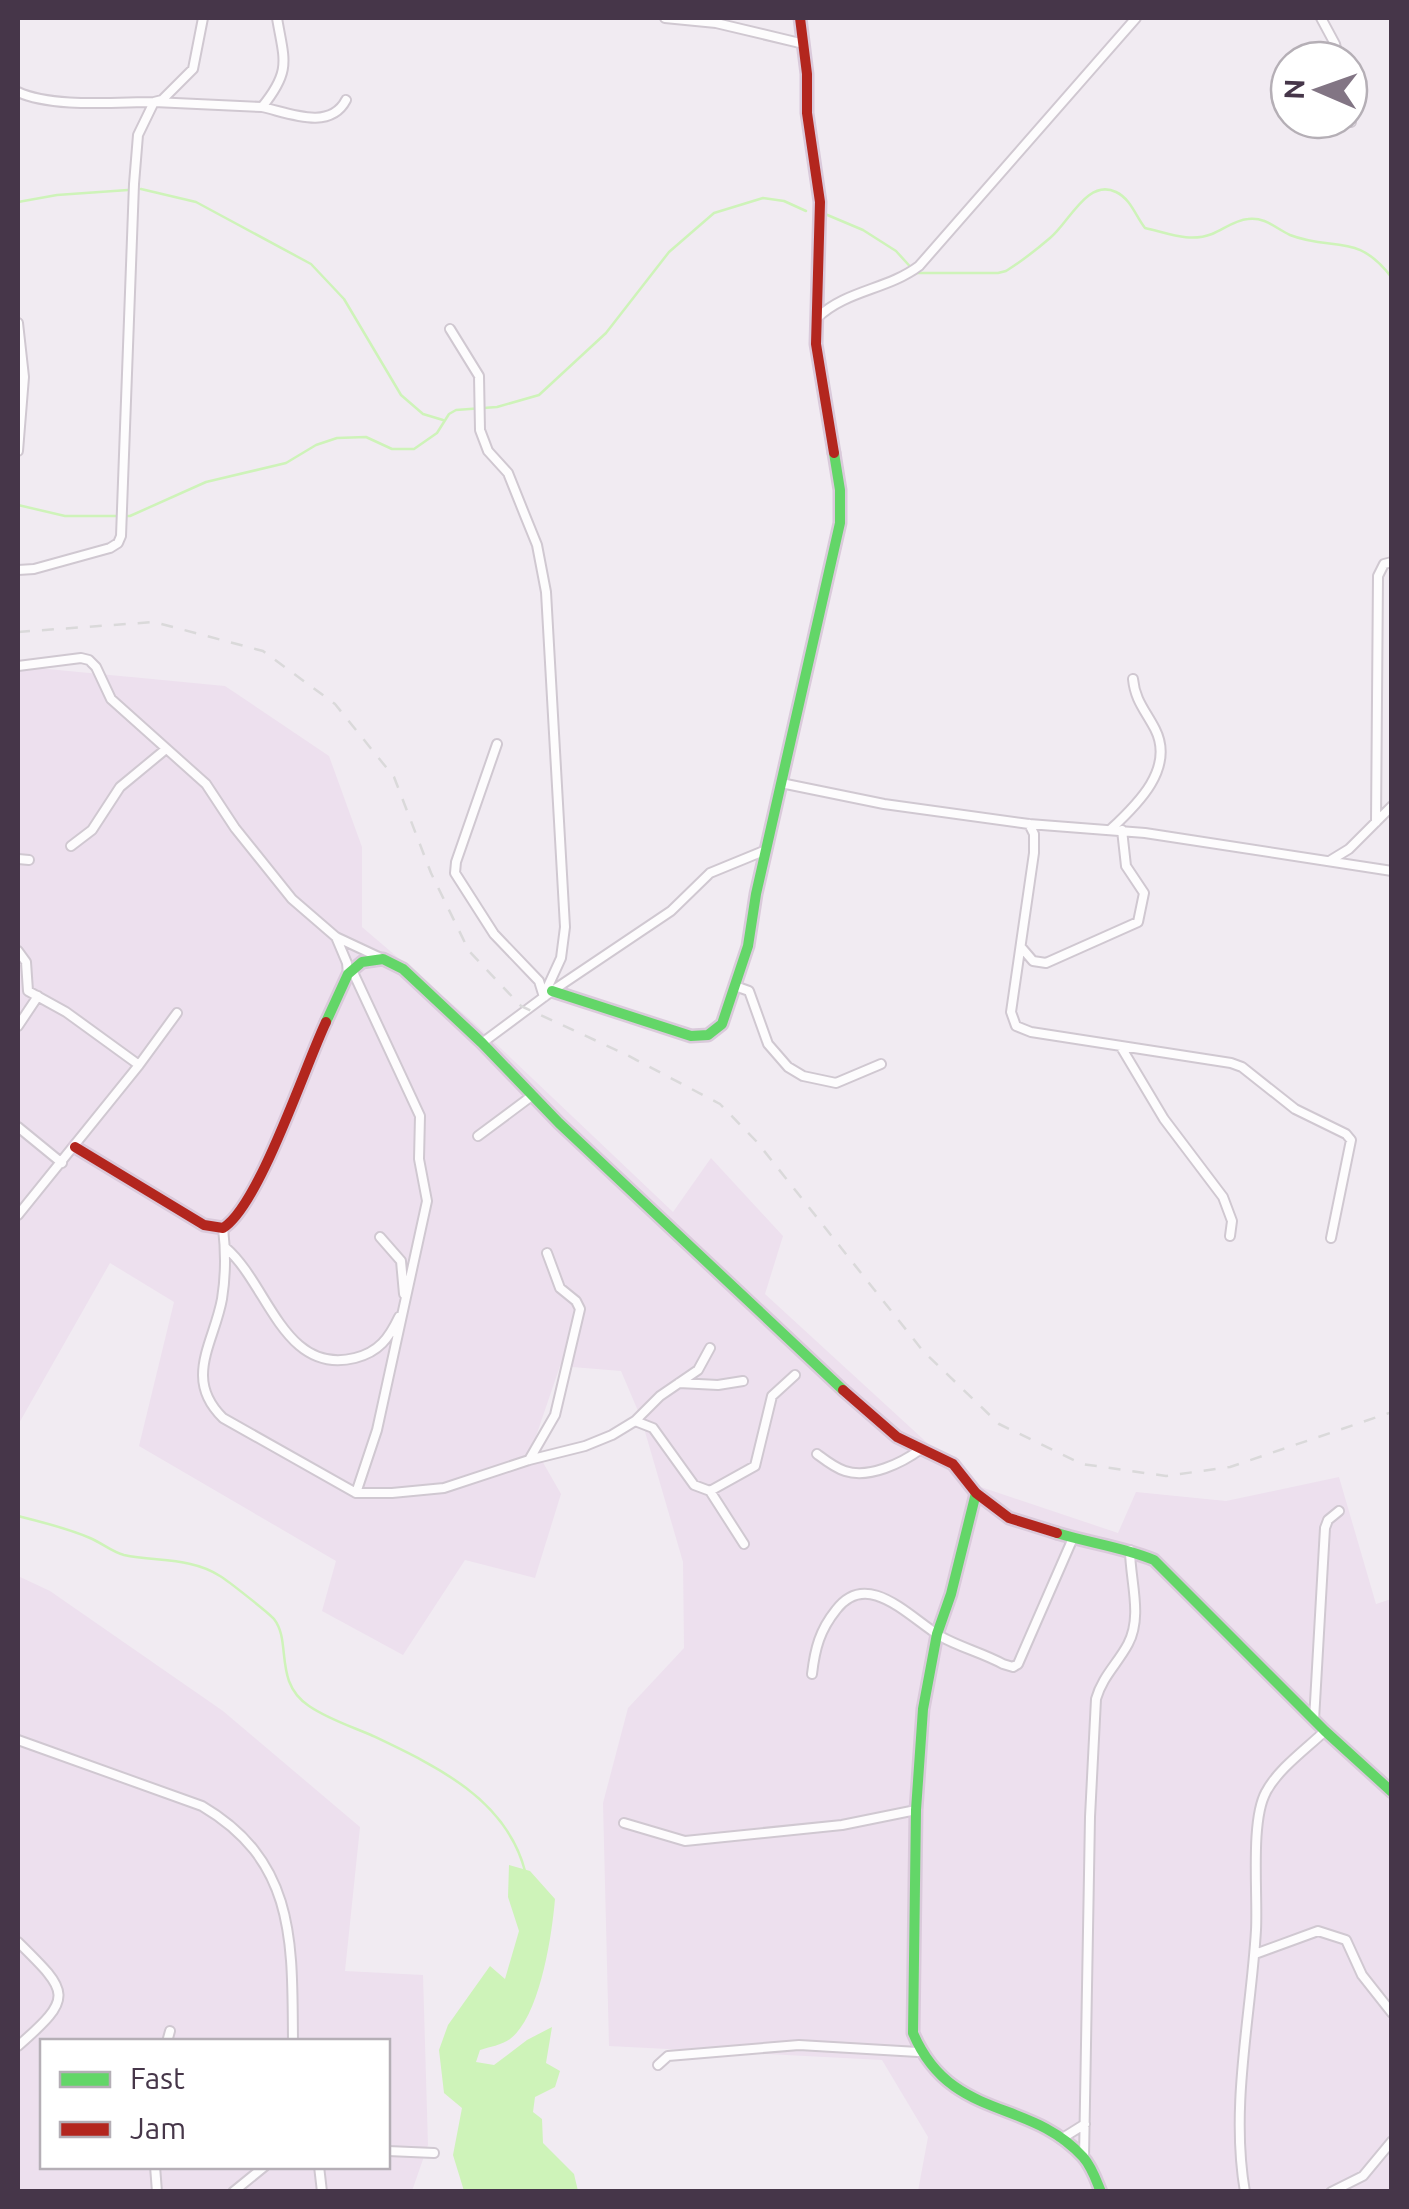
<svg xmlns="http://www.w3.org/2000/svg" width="1409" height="2209" viewBox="0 0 1409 2209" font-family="Ubuntu,sans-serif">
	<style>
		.residential { fill: #ede0ee; fill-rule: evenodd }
		.water { fill: #cef3b9 }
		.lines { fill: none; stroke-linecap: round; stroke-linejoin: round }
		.stream { stroke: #cef3b9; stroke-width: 2.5 }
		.street-casing { stroke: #d0c8d1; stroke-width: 12 }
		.fast-casing { stroke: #dacadb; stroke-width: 15 }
		.jam-casing { stroke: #dacadb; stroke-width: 15 }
		.street { stroke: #fdfcfd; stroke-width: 8 }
		.fast { stroke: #63d668; stroke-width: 10 }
		.jam { stroke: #b3261e; stroke-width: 10 }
		.rail { stroke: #dad9da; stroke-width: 2.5; stroke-dasharray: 12 12; stroke-linecap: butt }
	</style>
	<rect width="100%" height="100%" fill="#f1ebf2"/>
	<!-- residential -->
	<path class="residential" d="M 37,668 L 225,686 L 329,756 L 362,847 L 362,927 L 472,1021 L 673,1212 L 711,1158 L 783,1236 L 765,1294 L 972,1484 L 1118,1533 L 1136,1492 L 1226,1501 L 1339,1477 L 1376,1604 L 1391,1599 L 1391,2191 L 918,2191 L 928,2137 L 882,2060 L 609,2046 L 603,1803 L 628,1708 L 684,1648 L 683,1562 L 641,1418 L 621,1371 L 560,1366 L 533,1445 L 561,1494 L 535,1578 L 465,1560 L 403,1655 L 322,1611 L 336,1561 L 139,1446 L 174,1302 L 110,1263 L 18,1425 L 18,669 Z
		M 18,1576 L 50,1591 L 223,1711 L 360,1827 L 345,1971 L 423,1975 L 428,2145 L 412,2191 L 18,2192 ZM 42,2042 L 388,2042 L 388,2166 L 42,2166 Z"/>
	<!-- water -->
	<path class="water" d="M 509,1865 L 530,1871 L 555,1899 C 552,1935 540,2017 510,2039 C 502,2045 489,2047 480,2050 L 476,2062 L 494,2065 L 527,2040 L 552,2027 L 546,2063 L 560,2071 L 555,2087 L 535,2097 L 533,2112 L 542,2119 L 543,2143 L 574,2174 L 578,2191 L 464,2191 L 453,2155 L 462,2108 L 444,2093 L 439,2050 L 448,2025 L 490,1966 L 505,1979 L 519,1931 L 508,1897 Z"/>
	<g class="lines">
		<!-- stream -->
		<path class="stream" d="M 141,189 L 196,202 L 311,264 L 344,299 L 401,395 L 423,414 L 443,420
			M 18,202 L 57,195 L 128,190
			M 825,214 L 863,230 L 896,251 L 916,273 L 998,273 L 1006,271 C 1022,261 1036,250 1050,238 C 1069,223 1087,178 1116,192 C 1131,199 1136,217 1145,228 C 1168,233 1189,243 1212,234 C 1224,229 1235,220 1248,219 C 1266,217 1275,228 1290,235 C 1333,252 1357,231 1392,278
			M 18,505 L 65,516 L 130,516 L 206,482 L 286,463 L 316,445 L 337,438 L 366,437 L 392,449 L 414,449 L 437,433 L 449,414 L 456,410 L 497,407 L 539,395 L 606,333 L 669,252 L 714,213 L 763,198 L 784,201 L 806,211
			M 18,1516 C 42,1522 67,1528 90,1538 C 102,1543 112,1552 124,1555 C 156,1562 191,1557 220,1576 C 227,1580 270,1614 274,1619 C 292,1642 273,1682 309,1706 C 328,1719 350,1726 371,1735 C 434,1765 506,1798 525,1871"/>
		<!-- street casing -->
		<g class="street-casing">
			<path id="street" d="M 277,18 C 284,60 292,70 262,107 C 289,113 330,131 346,100
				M 665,18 L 716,23 L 804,44
				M 1321,18 L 1335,44 L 1339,60
				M 18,92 C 52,108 116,102 154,102 L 162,100 L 193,69 L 203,18
				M 1349,110 L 1351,122
				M 817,318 C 846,290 887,290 919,266 L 1136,18
				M 18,323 L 24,377 L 18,451
				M 450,329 L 479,376 L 480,430 L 488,451 L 508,473 L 524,513 L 537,545 L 546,592 L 565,927 L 561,958 L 544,995
				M 18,570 L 34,569 L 110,548 L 118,543 L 121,536 L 134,184 L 138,135 L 154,102 L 262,107
				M 18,666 L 81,658 L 89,660 L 96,667 L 111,699 L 206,784 L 235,828 L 292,899 L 336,937 L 383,959
				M 497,744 L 456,862 L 455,873 L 494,934 L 539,981 L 544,997
				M 781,783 L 884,804 L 1029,824 L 1145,833 L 1392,871
				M 1376,822 L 1378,576 L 1384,564 L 1392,562
				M 1029,824 L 1034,834 L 1034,853 L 1011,1012 L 1016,1026 L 1031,1032 L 1231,1063 L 1242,1067 L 1295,1109 L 1346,1134 L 1351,1140 L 1331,1238
				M 1111,829 C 1138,804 1175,768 1155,729 C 1145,710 1135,700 1133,679
				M 71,846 L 92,830 L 120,787 L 166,749
				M 18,859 L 29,860
				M 1331,860 L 1349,849 L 1392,806
				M 336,937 L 347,963 L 348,974
				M 1021,947 L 1033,961 L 1046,963 L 1138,922 L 1144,893 L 1126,866 L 1122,830
				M 18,951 L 26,962 L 28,991 L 66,1012 L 139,1065 L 18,1215
				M 352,970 L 420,1116 L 419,1159 L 427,1201 L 377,1430 L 356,1493
				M 735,986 L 749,991 L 768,1044 L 788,1067 L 803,1076 L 836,1083 L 881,1064
				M 18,1026 L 38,996
				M 482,1043 L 552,991 L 671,911 L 710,873 L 766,850
				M 1121,1047 L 1164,1119 L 1223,1197 L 1232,1221 L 1230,1236
				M 139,1065 L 177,1013
				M 18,1127 L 62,1163
				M 478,1136 L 533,1095
				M 223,1228 C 226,1253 226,1274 222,1299 C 214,1343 183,1379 223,1418 L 356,1493 L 392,1493 L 444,1488 L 529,1460 L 585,1446 L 612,1435 L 635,1421 L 660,1396 L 698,1370 L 710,1348
				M 380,1237 L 401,1261 L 404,1294
				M 226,1248 C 268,1284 284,1376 355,1358 C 379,1352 389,1338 399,1317
				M 679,1383 L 718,1385 L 743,1381
				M 635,1421 L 653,1428 L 694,1485 L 710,1491 L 744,1544
				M 817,1454 C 825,1460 835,1468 845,1471 C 869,1479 902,1463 921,1449
				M 529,1460 L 555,1415 L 580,1309 L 576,1301 L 560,1288 L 547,1253
				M 710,1491 L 755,1466 L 772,1396 L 795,1375
				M 812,1674 C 815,1648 820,1630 836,1610 C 867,1569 908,1616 940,1636 C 959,1647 983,1653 1003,1664 L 1013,1667 L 1018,1664 L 1073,1538
				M 1314,1720 L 1325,1528 L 1328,1520 L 1339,1511
				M 18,1740 L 202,1806 C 297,1862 292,1944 293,2042
				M 624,1823 L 685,1841 L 842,1825 L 916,1810
				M 18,1942 C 70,1993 74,1997 18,2046
				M 1255,1954 L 1318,1931 L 1346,1940 L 1362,1975 L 1392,2013
				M 167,2042 L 170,2031
				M 658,2065 L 668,2056 L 799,2045 L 918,2052
				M 1061,2139 L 1085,2124
				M 388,2151 L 434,2153
				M 1084,2158 L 1090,1817 L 1096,1699 C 1102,1677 1118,1663 1128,1644 C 1143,1616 1130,1580 1130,1550
				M 155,2166 L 157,2192
				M 319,2166 L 322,2192
				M 233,2192 L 265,2166
				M 1245,2192 C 1230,2106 1251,2015 1256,1930 C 1258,1895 1250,1821 1266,1792 C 1278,1769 1306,1749 1325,1731
				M 1331,2192 L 1363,2176 L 1392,2141"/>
		</g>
		<!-- fast casing -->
		<g class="fast-casing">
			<path id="fast" d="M 552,991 L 691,1036 L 708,1035 L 722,1024 L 748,946 L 756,894 L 840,523 L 840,490 L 834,453
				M 326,1022 L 348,974 L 362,962 L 383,959 L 403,969 L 482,1043 L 559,1123 L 843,1390
				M 976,1493 L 951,1594 L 937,1634 L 923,1709 L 916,1810 L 913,2033 C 951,2122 1029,2097 1083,2157 C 1092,2167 1096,2180 1101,2192
				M 1057,1533 C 1089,1543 1123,1547 1154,1560 L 1325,1731 L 1392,1792"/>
		</g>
		<!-- jam casing -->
		<g class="jam-casing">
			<path id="jam" d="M 800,18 L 807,74 L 807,113 L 820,202 L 816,344 L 834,453
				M 75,1147 L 204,1225 L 223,1228 C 259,1206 305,1066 326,1022
				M 843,1390 L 897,1437 L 953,1464 L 976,1493 L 1009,1518 L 1057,1533"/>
		</g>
		<!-- street -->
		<use href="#street" class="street"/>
		<!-- fast -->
		<use href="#fast" class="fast"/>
		<!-- jam -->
		<use href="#jam" class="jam"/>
		<!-- rail -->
		<path class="rail" d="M 18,632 L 154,622 L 263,651 L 335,704 L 394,777 L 431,873 L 469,951 L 521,1006 L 627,1055 L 720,1104 L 757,1142 L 923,1351 L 999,1424 L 1082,1464 L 1166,1476 L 1230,1467 L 1392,1412"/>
	</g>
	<!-- border -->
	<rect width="1409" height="2209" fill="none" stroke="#463649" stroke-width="40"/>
	<!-- legend -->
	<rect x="40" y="2039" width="350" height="130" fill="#ffffff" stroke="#b5afb6" stroke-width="2.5"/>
	<rect x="60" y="2072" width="50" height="15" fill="#63d668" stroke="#b5afb6" stroke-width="2.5"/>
	<text x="130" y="2089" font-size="30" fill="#463649">Fast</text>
	<rect x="60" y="2122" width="50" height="15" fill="#b3261e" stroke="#b5afb6" stroke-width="2.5"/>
	<text x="130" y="2139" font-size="30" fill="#463649">Jam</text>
	<!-- north arrow -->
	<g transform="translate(1319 90) rotate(272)"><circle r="48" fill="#ffffff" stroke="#b5afb6" stroke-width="2.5"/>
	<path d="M0-8L18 38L0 25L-18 38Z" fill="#827584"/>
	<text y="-15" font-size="28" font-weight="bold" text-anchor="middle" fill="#463649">N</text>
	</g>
</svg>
